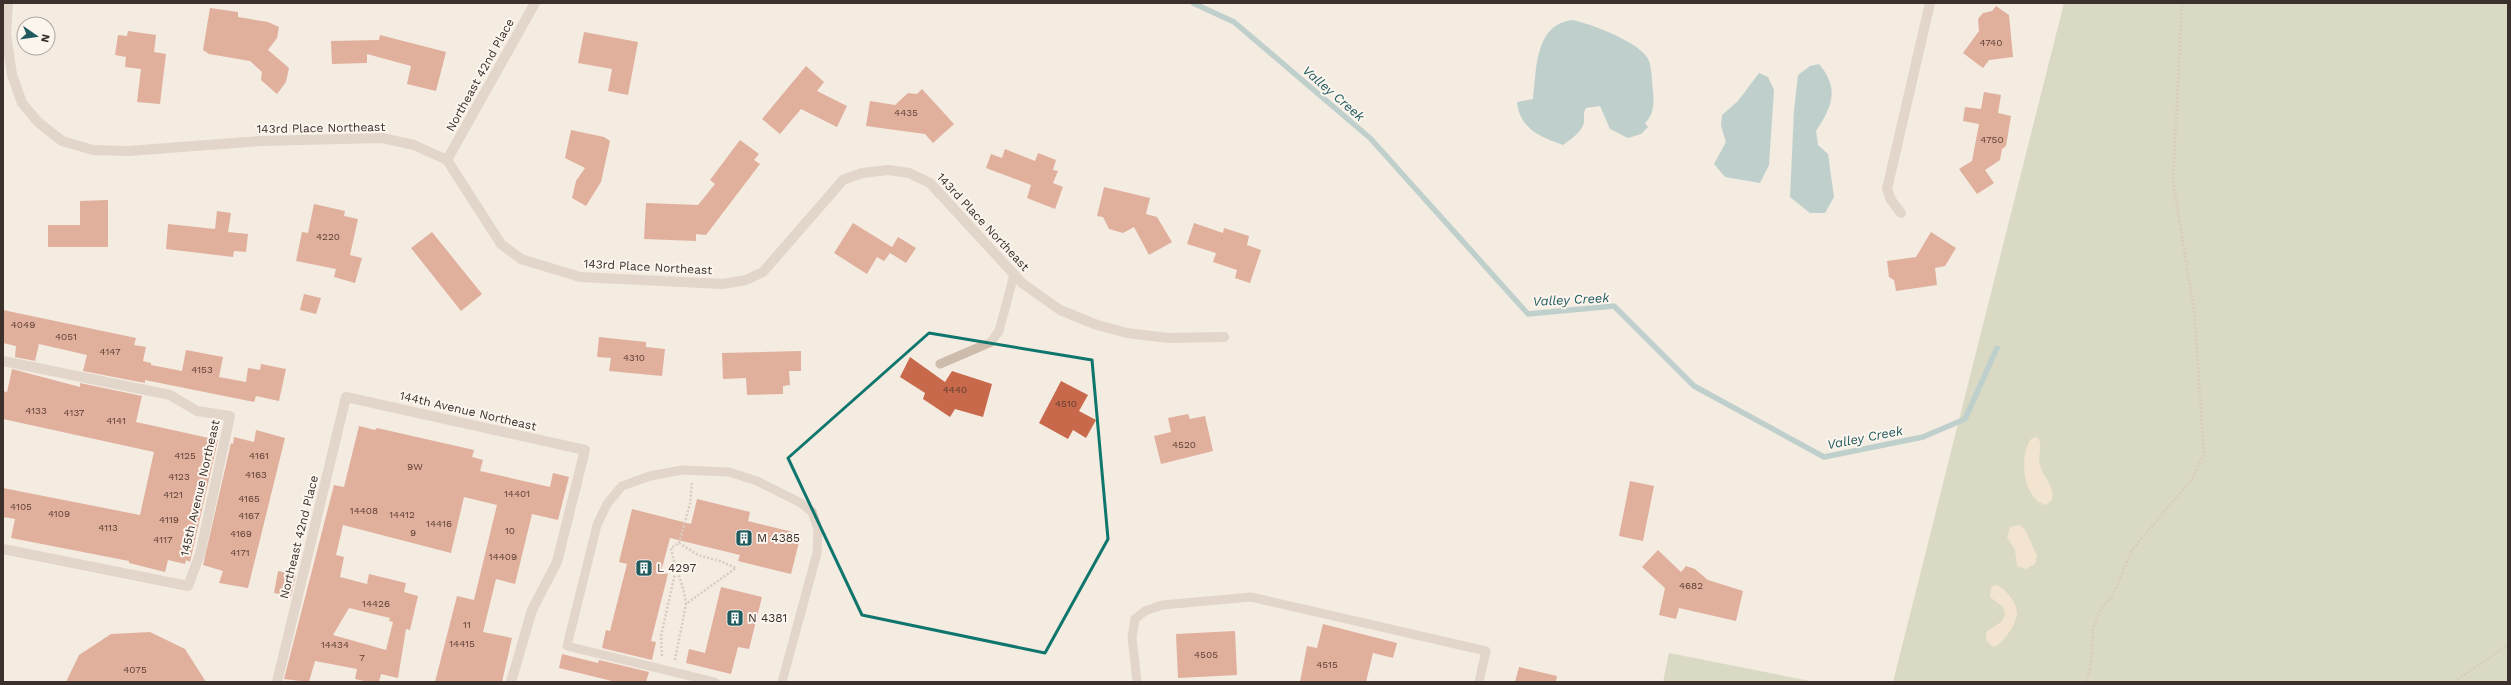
<svg xmlns="http://www.w3.org/2000/svg" width="2511" height="685" viewBox="0 0 2511 685" font-family="'Work Sans',sans-serif">
	<style>
		.green { fill: #b8c4a0 }
		.sand { fill: #efdcb8 }
		.water { fill: #7fb0b2 }
		.lines { fill: none; stroke-linecap: round; stroke-linejoin: round }
		.stream { stroke: #7fb0b2; stroke-width: 5.5 }
		.building { fill: #c8694b; fill-rule: evenodd }
		.path { stroke: #b9a596; stroke-width: 2.5; stroke-dasharray: 2 2; stroke-linecap: butt }
		.lane { stroke: #cdbbac; stroke-width: 9 }
		.street { stroke: #cdbbac; stroke-width: 10 }
		.marked { fill: none; stroke: #0f766e; stroke-width: 3; stroke-linejoin: round }
		.labels { text-anchor: middle; stroke-width: 4; stroke-linejoin: round; paint-order: stroke }
		.number-label { font-size: 10px; fill: #5e3e33 }
		.street-label { font-size: 12px; fill: #3b302b; stroke: #fbf5ee }
		.poi-label { font-size: 12px; fill: #3b302b; stroke: #fbf5ee; text-anchor: start }
		.water-label { font-size: 13px; font-style: italic; fill: #1f5a5e; stroke: #fbf5ee }
	</style>
	<rect width="100%" height="100%" fill="#f4ebe1"/>
	<!-- green -->
	<path class="green" d="M 2064,3 L 2508,3 L 2508,682 L 1893,682 Z
		M 1669,653 L 1815,682 L 1663,682 Z"/>
	<!-- sand -->
	<path class="sand" d="M 2037,437 C 2044,444 2037,456 2040,465 C 2043,478 2055,485 2052,500 L 2046,505 C 2022,499 2019,455 2031,439 Z
		M 2020,525 L 2025,530 L 2037,555 L 2035,564 L 2026,569 L 2017,566 L 2015,550 L 2007,537 L 2010,527 Z
		M 1995,585 C 2005,587 2017,603 2017,613 C 2018,622 2002,646 1993,647 L 1986,640 L 1986,632 L 2001,622 L 2005,615 L 2003,607 L 1990,597 L 1991,587 Z"/>
	<!-- water -->
	<path class="water" d="M 1573,20 C 1591,24 1643,43 1649,61 C 1652,70 1652,82 1653,92 C 1654,103 1654,115 1645,123 L 1648,127 L 1641,134 L 1628,138 L 1610,129 L 1600,106 L 1586,108 C 1582,114 1585,118 1584,123 C 1581,133 1571,139 1563,145 C 1540,137 1520,129 1517,102 L 1533,99 C 1537,70 1534,24 1573,20 Z
		M 1819,64 C 1840,89 1832,107 1816,131 L 1818,145 L 1828,154 L 1834,197 L 1825,213 L 1810,213 L 1790,197 L 1794,110 L 1798,75 L 1810,66 Z
		M 1759,73 L 1768,77 L 1774,90 L 1769,165 L 1760,183 L 1725,177 L 1714,164 L 1726,142 L 1721,126 L 1722,115 L 1738,101 Z"/>
	<g class="lines">
		<!-- stream -->
		<path class="stream" d="M 1193,3 L 1234,22 L 1370,138 L 1528,314 L 1614,306 L 1694,386 L 1824,457 L 1923,437 L 1965,419 L 1997,348"/>
	</g>
	<!-- building -->
	<path class="building" d="M 1996,6 L 2009,15 L 2013,57 L 1989,60 L 1983,68 L 1963,53 L 1979,31 L 1978,19 L 1983,13 L 1992,11 Z
		M 210,8 L 238,12 L 238,17 L 268,22 L 279,27 L 277,38 L 268,50 L 289,68 L 286,82 L 277,94 L 261,80 L 262,72 L 250,61 L 209,54 L 203,50 Z
		M 128,31 L 156,35 L 154,52 L 166,54 L 160,104 L 137,102 L 141,69 L 125,67 L 126,57 L 115,55 L 118,35 L 127,36 Z
		M 584,32 L 638,42 L 628,95 L 608,91 L 612,69 L 578,63 Z
		M 380,35 L 446,52 L 436,91 L 407,84 L 411,66 L 367,54 L 367,63 L 332,64 L 331,41 L 379,40 Z
		M 806,66 L 824,82 L 817,91 L 847,106 L 837,127 L 801,109 L 780,134 L 762,119 Z
		M 922,89 L 954,124 L 933,143 L 925,134 L 866,126 L 870,101 L 895,105 L 908,93 L 917,94 Z
		M 1984,92 L 2001,95 L 1998,113 L 2011,116 L 2006,146 L 2002,149 L 2000,160 L 1985,170 L 1994,183 L 1977,194 L 1959,169 L 1972,161 L 1979,124 L 1963,121 L 1965,107 L 1981,109 Z
		M 571,130 L 604,137 L 610,141 L 601,182 L 586,206 L 572,198 L 576,181 L 585,168 L 565,158 Z
		M 740,140 L 759,154 L 754,160 L 760,164 L 706,235 L 696,234 L 696,241 L 644,239 L 646,203 L 698,205 L 715,184 L 710,180 Z
		M 1005,149 L 1035,161 L 1038,153 L 1056,160 L 1053,170 L 1058,171 L 1053,183 L 1063,187 L 1055,209 L 1027,198 L 1031,185 L 986,168 L 991,154 L 1002,158 Z
		M 1104,187 L 1150,198 L 1146,214 L 1157,217 L 1172,242 L 1149,255 L 1134,227 L 1123,233 L 1109,229 L 1103,217 L 1097,216 Z
		M 108,200 L 108,247 L 48,247 L 48,225 L 80,225 L 80,201 Z
		M 314,204 L 345,211 L 344,216 L 358,219 L 350,255 L 362,258 L 355,283 L 334,277 L 336,269 L 296,261 L 302,232 L 308,233 Z
		M 217,211 L 231,213 L 228,232 L 248,234 L 246,252 L 234,251 L 233,257 L 166,249 L 168,224 L 215,229 Z
		M 853,223 L 892,247 L 898,237 L 916,248 L 906,263 L 890,253 L 884,261 L 877,257 L 867,274 L 834,253 Z
		M 1194,223 L 1223,233 L 1224,228 L 1249,236 L 1247,245 L 1261,250 L 1250,283 L 1235,278 L 1237,270 L 1213,262 L 1216,253 L 1187,244 Z
		M 432,232 L 482,294 L 461,311 L 411,248 Z
		M 1931,232 L 1956,248 L 1945,266 L 1935,268 L 1937,285 L 1896,291 L 1894,280 L 1889,277 L 1887,261 L 1916,257 Z
		M 304,294 L 321,298 L 316,314 L 300,310 Z
		M 3,310 L 136,338 L 134,345 L 146,347 L 143,361 L 151,363 L 151,365 L 182,371 L 186,350 L 223,357 L 219,377 L 246,382 L 248,368 L 260,370 L 261,364 L 286,369 L 279,401 L 256,396 L 254,402 L 145,380 L 145,383 L 83,371 L 87,355 L 39,344 L 35,361 L 15,357 L 16,346 L 3,343 Z
		M 599,337 L 646,342 L 646,347 L 665,349 L 662,376 L 609,371 L 611,358 L 597,357 Z
		M 801,351 L 801,371 L 789,371 L 790,385 L 783,386 L 783,394 L 747,395 L 746,378 L 723,379 L 722,353 Z
		M 910,357 L 945,382 L 952,371 L 992,384 L 983,417 L 955,409 L 950,417 L 923,399 L 925,393 L 900,377 Z
		M 12,369 L 80,387 L 80,383 L 142,396 L 136,422 L 218,440 L 190,562 L 186,560 L 185,564 L 168,560 L 165,572 L 129,563 L 129,561 L 11,538 L 15,519 L 3,517 L 3,488 L 140,515 L 154,452 L 3,419 L 3,391 L 7,392 Z
		M 1061,381 L 1088,395 L 1079,411 L 1096,420 L 1086,438 L 1073,430 L 1068,439 L 1039,423 Z
		M 1188,414 L 1190,419 L 1205,416 L 1213,451 L 1161,464 L 1154,436 L 1171,432 L 1168,418 Z
		M 359,426 L 375,430 L 377,428 L 474,450 L 472,457 L 483,460 L 480,471 L 550,487 L 553,473 L 569,477 L 558,520 L 532,514 L 515,584 L 496,579 L 483,632 L 512,638 L 502,682 L 435,682 L 457,596 L 474,600 L 497,505 L 464,497 L 451,553 L 343,525 L 336,555 L 344,557 L 340,577 L 367,584 L 369,574 L 406,583 L 404,592 L 418,596 L 410,630 L 406,629 L 398,678 L 381,674 L 379,682 L 369,682 L 355,679 L 357,669 L 315,661 L 309,682 L 284,679 L 334,485 L 344,487 ZM 349,608 L 390,618 L 389,621 L 393,622 L 386,650 L 333,635 Z
		M 256,430 L 285,438 L 248,588 L 219,583 L 223,571 L 203,565 L 231,443 L 233,444 L 234,437 L 254,442 Z
		M 1630,481 L 1654,486 L 1643,541 L 1619,536 Z
		M 697,499 L 750,512 L 748,521 L 801,534 L 791,574 L 738,561 L 740,555 L 670,538 L 661,572 L 668,574 L 651,641 L 656,642 L 652,660 L 602,648 L 606,630 L 610,631 L 627,564 L 619,562 L 632,509 L 691,524 Z
		M 1658,550 L 1681,572 L 1686,566 L 1695,569 L 1708,580 L 1743,591 L 1736,621 L 1679,608 L 1676,619 L 1659,615 L 1665,588 L 1642,567 Z
		M 278,571 L 296,575 L 291,596 L 274,593 Z
		M 721,587 L 762,597 L 749,649 L 738,647 L 731,674 L 686,663 L 689,649 L 705,653 Z
		M 1323,624 L 1397,643 L 1393,658 L 1373,653 L 1366,682 L 1300,682 L 1307,646 L 1317,648 Z
		M 1235,631 L 1237,675 L 1178,678 L 1176,634 Z
		M 150,632 L 185,649 L 206,682 L 66,682 L 79,655 L 111,634 Z
		M 562,654 L 598,663 L 599,660 L 649,672 L 646,682 L 616,682 L 559,668 Z
		M 1519,667 L 1557,676 L 1556,682 L 1515,682 Z"/>
	<g class="lines">
		<!-- path -->
		<path class="path" d="M 679,543 L 698,555 L 720,561 L 736,568 L 686,604 C 684,584 674,567 671,548 Z
			M 679,543 L 690,504 L 692,483
			M 662,656 L 661,636 L 676,569
			M 675,660 L 686,604
			M 2087,682 L 2091,662 L 2093,629 L 2100,611 L 2113,594 L 2132,550 L 2192,479 L 2204,454 L 2194,309 L 2173,181 L 2182,3
			M 2454,682 L 2508,645"/>
		<!-- lane -->
		<path class="lane" d="M 940,364 L 991,342 L 999,331 L 1014,275
			M 715,682 L 567,646 L 597,525 L 607,504 L 622,486 L 650,476 L 682,470 L 729,472 L 757,481 L 801,503 L 812,512 L 818,529 L 817,553 L 782,682
			M 1137,682 L 1132,637 L 1135,619 L 1145,611 L 1162,605 L 1251,597 L 1486,651 L 1479,682"/>
		<!-- street -->
		<path class="street" d="M 8,3 L 6,34 L 12,75 L 22,103 L 38,122 L 62,141 L 93,150 L 128,151 L 261,141 L 382,138 L 414,145 L 447,160 L 501,244 L 521,259 L 580,277 L 723,284 L 746,280 L 763,272 L 843,180 L 862,173 L 888,170 L 909,173 L 930,183 L 1022,283 L 1060,310 L 1097,325 L 1127,333 L 1168,338 L 1224,337
			M 447,160 L 535,3
			M 1901,213 L 1891,200 L 1887,189 L 1930,3
			M 3,361 L 170,395 L 197,411 L 230,416 L 200,554 L 188,586 L 3,549
			M 277,682 L 346,397 L 585,450 L 557,562 L 532,610 L 511,682"/>
	</g>
	<!-- marked area -->
	<path d="M0 0H2511V685H0ZM 929,333 L 1092,360 L 1108,539 L 1045,653 L 862,615 L 788,458 Z" fill="#f4ebe1" fill-opacity=".55" fill-rule="evenodd"/>
	<path class="marked" d="M 929,333 L 1092,360 L 1108,539 L 1045,653 L 862,615 L 788,458 Z"/>
	<!-- icons -->
	<defs>
		<g id="building-square" transform="scale(0.9)"><rect x="-9" y="-9" width="18" height="18" rx="4" fill="#1f5a5e" stroke="#fbf5ee"/><path d="M-4-6H4V6H1V3H-1V6H-4ZM-2.5-4.3h1.7v1.8h-1.7ZM.8-4.3h1.7v1.8H.8ZM-2.5-1h1.7V.8h-1.7ZM.8-1h1.7V.8H.8Z" fill="#fff"/></g>
	</defs>
	<g fill-rule="evenodd">
		<use href="#building-square" x="744" y="538"/>
		<use href="#building-square" x="644" y="568"/>
		<use href="#building-square" x="735" y="618"/>
	</g>
	<g class="labels">
		<!-- number labels -->
		<g class="number-label">
			<text x="1991" y="46">4740</text>
			<text x="906" y="116">4435</text>
			<text x="1992" y="143">4750</text>
			<text x="328" y="240">4220</text>
			<text x="23" y="328">4049</text>
			<text x="66" y="340">4051</text>
			<text x="110" y="355">4147</text>
			<text x="634" y="361">4310</text>
			<text x="202" y="373">4153</text>
			<text x="955" y="393">4440</text>
			<text x="1066" y="407">4510</text>
			<text x="36" y="414">4133</text>
			<text x="74" y="416">4137</text>
			<text x="116" y="424">4141</text>
			<text x="1184" y="448">4520</text>
			<text x="185" y="459">4125</text>
			<text x="259" y="459">4161</text>
			<text x="415" y="470">9W</text>
			<text x="256" y="478">4163</text>
			<text x="179" y="480">4123</text>
			<text x="517" y="497">14401</text>
			<text x="173" y="498">4121</text>
			<text x="249" y="502">4165</text>
			<text x="21" y="510">4105</text>
			<text x="364" y="514">14408</text>
			<text x="59" y="517">4109</text>
			<text x="402" y="518">14412</text>
			<text x="249" y="519">4167</text>
			<text x="169" y="523">4119</text>
			<text x="439" y="527">14416</text>
			<text x="108" y="531">4113</text>
			<text x="510" y="534">10</text>
			<text x="413" y="536">9</text>
			<text x="241" y="537">4169</text>
			<text x="163" y="543">4117</text>
			<text x="240" y="556">4171</text>
			<text x="503" y="560">14409</text>
			<text x="1691" y="589">4682</text>
			<text x="376" y="607">14426</text>
			<text x="467" y="628">11</text>
			<text x="462" y="647">14415</text>
			<text x="335" y="648">14434</text>
			<text x="1206" y="658">4505</text>
			<text x="362" y="661">7</text>
			<text x="1327" y="668">4515</text>
			<text x="135" y="673">4075</text>
		</g>
		<!-- street labels -->
		<g class="street-label">
			<text transform="translate(480 75) rotate(-61)" y="4">Northeast 42nd Place</text>
			<text transform="translate(321 128) rotate(-1)" y="4">143rd Place Northeast</text>
			<text transform="translate(983 222) rotate(47)" y="4">143rd Place Northeast</text>
			<text transform="translate(648 267) rotate(3)" y="4">143rd Place Northeast</text>
			<text transform="translate(468 411) rotate(13)" y="4">144th Avenue Northeast</text>
			<text transform="translate(200 488) rotate(-77)" y="4">145th Avenue Northeast</text>
			<text transform="translate(299 537) rotate(-76)" y="4">Northeast 42nd Place</text>
		</g>
		<!-- poi labels -->
		<g class="poi-label">
			<text x="757" y="542">M 4385</text>
			<text x="657" y="572">L 4297</text>
			<text x="748" y="622">N 4381</text>
		</g>
		<!-- water labels -->
		<g class="water-label">
			<text transform="translate(1334 93) rotate(41)" y="5">Valley Creek</text>
			<text transform="translate(1571 299) rotate(-3)" y="5">Valley Creek</text>
			<text transform="translate(1865 437) rotate(-11)" y="5">Valley Creek</text>
		</g>
	</g>
	<!-- border -->
	<rect width="2511" height="685" fill="none" stroke="#3b302b" stroke-width="8"/>
	<!-- north arrow -->
	<g transform="translate(36 36) rotate(103)"><circle r="19" fill="#fbf5ee" stroke="#aea6a0"/>
	<path d="M0-3L7 15L0 10L-7 15Z" fill="#1f5a5e"/>
	<text y="-6" font-size="11" font-weight="bold" text-anchor="middle" fill="#3b302b">N</text>
	</g>
</svg>
